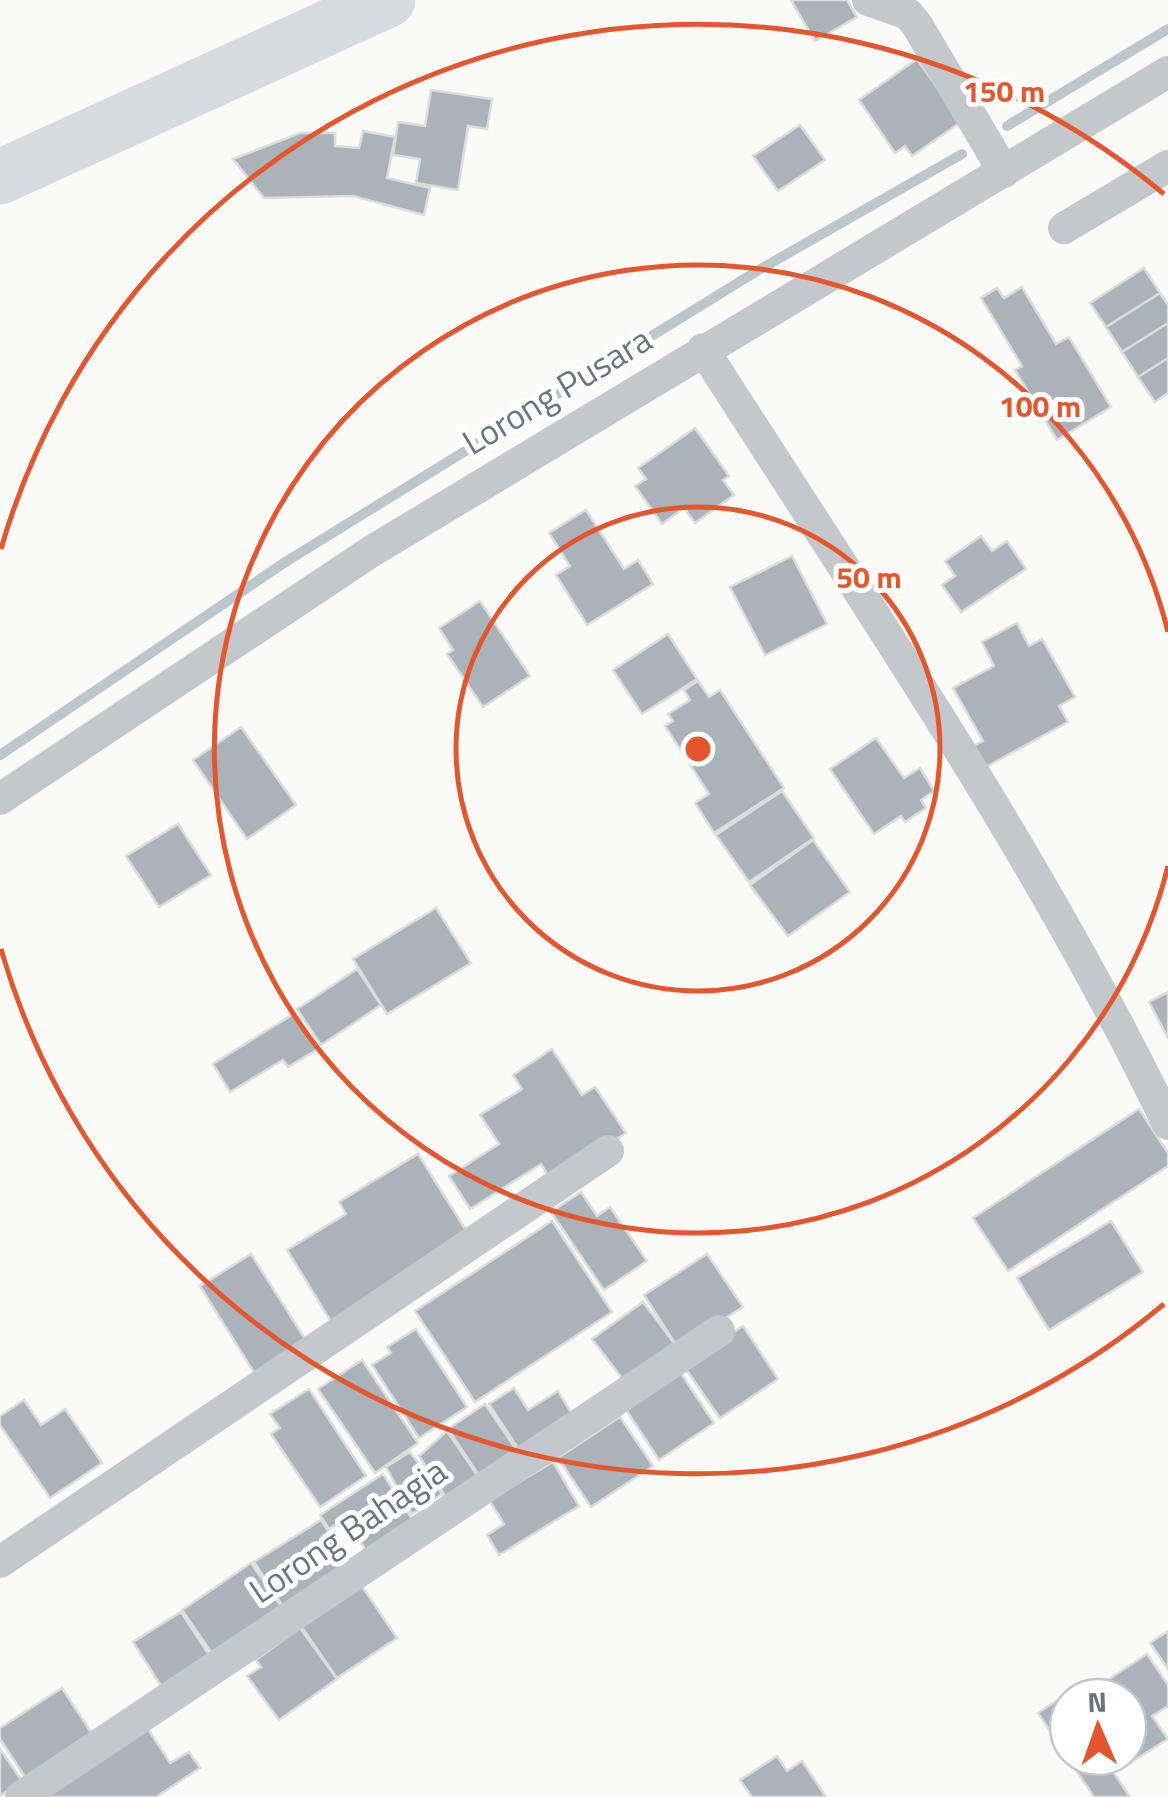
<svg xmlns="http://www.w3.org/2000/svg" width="1168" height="1797" viewBox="0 0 1168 1797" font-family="'Titillium Web',sans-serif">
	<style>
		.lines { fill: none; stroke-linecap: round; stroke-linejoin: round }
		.stream { stroke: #bbc7cb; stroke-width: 10 }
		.building { fill: #aab3b9; stroke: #dcdcda; stroke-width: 2.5 }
		.minor { stroke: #c3c8cc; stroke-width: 32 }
		.trunk { stroke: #d6dbdf; stroke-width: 55 }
		.ring { fill: none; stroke: #e4572e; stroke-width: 5 }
		.labels { text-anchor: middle; stroke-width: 10; stroke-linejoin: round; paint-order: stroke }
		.street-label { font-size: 35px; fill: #657683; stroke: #fff }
		.centre { fill: #e4572e; stroke: #fff; stroke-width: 5 }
		.ring-label { font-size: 30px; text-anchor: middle; font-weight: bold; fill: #e4572e; stroke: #fff; stroke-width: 10; stroke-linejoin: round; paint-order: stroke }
	</style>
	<rect width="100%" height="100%" fill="#fafaf8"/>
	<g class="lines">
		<!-- stream -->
		<path class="stream" d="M 1007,126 L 1168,29
			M 0,755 L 287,561 L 757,271 L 962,154"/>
	</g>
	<!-- building -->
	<path class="building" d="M 791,0 L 847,0 L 857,17 L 815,41 Z
		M 917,59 L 961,122 L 912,156 L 905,146 L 895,153 L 859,100 Z
		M 431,90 L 492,99 L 487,129 L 468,126 L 458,190 L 416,183 L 420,159 L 393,155 L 398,122 L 425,126 Z
		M 800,125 L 825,160 L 778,191 L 753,156 Z
		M 363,131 L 395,137 L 387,178 L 430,188 L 424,215 L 353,196 L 264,198 L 233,159 L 300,133 L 335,133 L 335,146 L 359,148 Z
		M 1144,268 L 1160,293 L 1106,327 L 1090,303 Z
		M 1022,287 L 1056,344 L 1069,337 L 1111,407 L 1057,440 L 1015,370 L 1022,366 L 981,298 L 997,288 L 1004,298 Z
		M 1160,293 L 1168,305 L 1168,323 L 1122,352 L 1106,327 Z
		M 1168,323 L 1168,358 L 1138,377 L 1122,352 Z
		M 1168,358 L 1168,393 L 1155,402 L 1138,377 Z
		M 695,428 L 729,476 L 723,480 L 734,495 L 695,523 L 684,508 L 662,524 L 635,486 L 646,479 L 638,468 Z
		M 586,510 L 624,569 L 638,560 L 653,584 L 587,625 L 556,575 L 570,566 L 549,533 Z
		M 981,536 L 992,551 L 1007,541 L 1026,569 L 961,612 L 942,585 L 955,576 L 945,561 Z
		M 792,556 L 827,624 L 765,655 L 730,587 Z
		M 480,601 L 530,676 L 483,707 L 447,654 L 453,650 L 439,628 Z
		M 1017,623 L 1029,646 L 1042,639 L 1075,697 L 1059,706 L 1068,722 L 984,768 L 972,747 L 983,741 L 953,688 L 994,666 L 982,642 Z
		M 668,634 L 697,679 L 642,714 L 613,670 Z
		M 698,681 L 709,697 L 720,690 L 784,788 L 714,833 L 695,803 L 709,794 L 665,726 L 673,721 L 668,714 L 690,700 L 684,690 Z
		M 241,727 L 296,805 L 247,839 L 193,760 Z
		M 876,738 L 904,778 L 920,768 L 934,791 L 921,800 L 926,808 L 905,822 L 901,816 L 874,834 L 830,769 Z
		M 782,791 L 814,838 L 749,882 L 716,835 Z
		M 178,824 L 211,875 L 159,907 L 126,856 Z
		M 813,840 L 850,892 L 788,936 L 750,885 Z
		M 436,908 L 471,963 L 387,1014 L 353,959 Z
		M 357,969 L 381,1005 L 321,1045 L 297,1009 Z
		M 1168,992 L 1168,1038 L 1149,1002 Z
		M 295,1013 L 318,1049 L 288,1067 L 283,1060 L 230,1092 L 213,1064 Z
		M 552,1049 L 582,1095 L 595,1087 L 626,1133 L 551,1181 L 541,1164 L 470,1209 L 449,1176 L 499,1144 L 480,1115 L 522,1089 L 513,1075 Z
		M 1139,1109 L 1168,1153 L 1168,1166 L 1008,1271 L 973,1218 Z
		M 418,1154 L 467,1232 L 332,1323 L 287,1250 L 346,1214 L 339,1202 Z
		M 581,1192 L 597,1216 L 610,1207 L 647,1261 L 604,1290 L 551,1212 Z
		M 552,1221 L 612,1312 L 475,1402 L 415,1311 Z
		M 1111,1221 L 1143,1272 L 1049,1330 L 1017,1278 Z
		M 251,1254 L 307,1342 L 255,1374 L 200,1286 Z
		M 707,1254 L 743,1307 L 678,1348 L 644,1295 Z
		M 643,1302 L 674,1343 L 624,1381 L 592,1339 Z
		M 743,1326 L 778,1379 L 720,1418 L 683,1365 Z
		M 416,1329 L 467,1407 L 419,1438 L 372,1365 L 391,1353 L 387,1347 Z
		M 362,1360 L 418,1443 L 375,1473 L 318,1389 Z
		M 678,1369 L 714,1423 L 659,1460 L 623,1405 Z
		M 514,1388 L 528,1410 L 558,1391 L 575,1419 L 521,1453 L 489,1404 Z
		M 309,1389 L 366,1476 L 320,1507 L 271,1434 L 280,1428 L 270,1414 Z
		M 24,1400 L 41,1425 L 65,1409 L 102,1463 L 50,1498 L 0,1425 L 0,1416 Z
		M 485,1404 L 520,1455 L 482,1480 L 448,1429 Z
		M 620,1417 L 653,1466 L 591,1507 L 558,1458 Z
		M 447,1431 L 479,1478 L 447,1499 L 419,1456 Z
		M 410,1452 L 442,1494 L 412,1514 L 386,1467 Z
		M 553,1462 L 579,1506 L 499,1555 L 487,1535 L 504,1524 L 489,1500 Z
		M 383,1474 L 414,1522 L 367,1552 L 345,1519 L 329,1529 L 320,1515 Z
		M 321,1520 L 352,1568 L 286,1611 L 254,1562 Z
		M 251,1563 L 285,1612 L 216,1659 L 182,1610 Z
		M 359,1582 L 397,1638 L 337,1678 L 299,1623 Z
		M 181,1612 L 213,1661 L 165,1692 L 133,1642 Z
		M 300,1628 L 337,1679 L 279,1720 L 247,1676 L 261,1667 L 256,1660 Z
		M 1168,1631 L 1168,1669 L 1150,1643 Z
		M 1147,1654 L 1168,1685 L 1168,1706 L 1152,1716 L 1168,1739 L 1114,1773 L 1130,1797 L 1094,1797 L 1038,1713 L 1071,1691 L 1075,1697 L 1068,1697 L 1068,1757 L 1128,1757 L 1128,1697 L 1082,1697 Z
		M 62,1688 L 96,1740 L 29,1783 L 0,1739 L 0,1728 Z
		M 148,1729 L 170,1763 L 189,1752 L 200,1768 L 156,1797 L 45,1797 Z
		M 0,1749 L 22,1781 L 0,1796 Z
		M 777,1756 L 787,1771 L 802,1761 L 826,1797 L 752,1797 L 740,1780 Z"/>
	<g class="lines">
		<!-- minor -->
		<path class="minor" d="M 868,0 L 908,14 L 917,25 L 1004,172
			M 1064,228 L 1168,166
			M 703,349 C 864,602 1038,853 1168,1124
			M 0,799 L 372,551 L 1168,72
			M 0,1562 L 608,1151
			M 21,1797 L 719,1331"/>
		<!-- trunk -->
		<path class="trunk" d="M 0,177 L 388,0"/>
	</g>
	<!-- distance rings -->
	<g class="ring">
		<circle cx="698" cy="749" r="242"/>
		<path d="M1168 866A484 484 0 1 1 1168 632"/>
		<path d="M1164 1304A725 725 0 0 1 1 949M1 549A725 725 0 0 1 1164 194"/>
	</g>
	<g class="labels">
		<!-- street labels -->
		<g class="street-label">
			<text transform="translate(557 391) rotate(-31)" y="12">Lorong Pusara</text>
			<text transform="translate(348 1531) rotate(-34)" y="12">Lorong Bahagia</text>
		</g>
	</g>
	<circle cx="698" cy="749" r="15" class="centre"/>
	<g class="ring-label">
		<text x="1004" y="102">150 m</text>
		<text x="1040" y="417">100 m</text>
		<text x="869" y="588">50 m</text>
	</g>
	<!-- north arrow -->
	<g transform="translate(1098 1727) rotate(358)"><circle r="48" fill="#ffffff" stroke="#c1c8cd" stroke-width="2.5"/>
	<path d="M0-8L18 38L0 25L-18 38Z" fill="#e4572e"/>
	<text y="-15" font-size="28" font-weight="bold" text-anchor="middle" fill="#657683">N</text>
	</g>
</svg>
